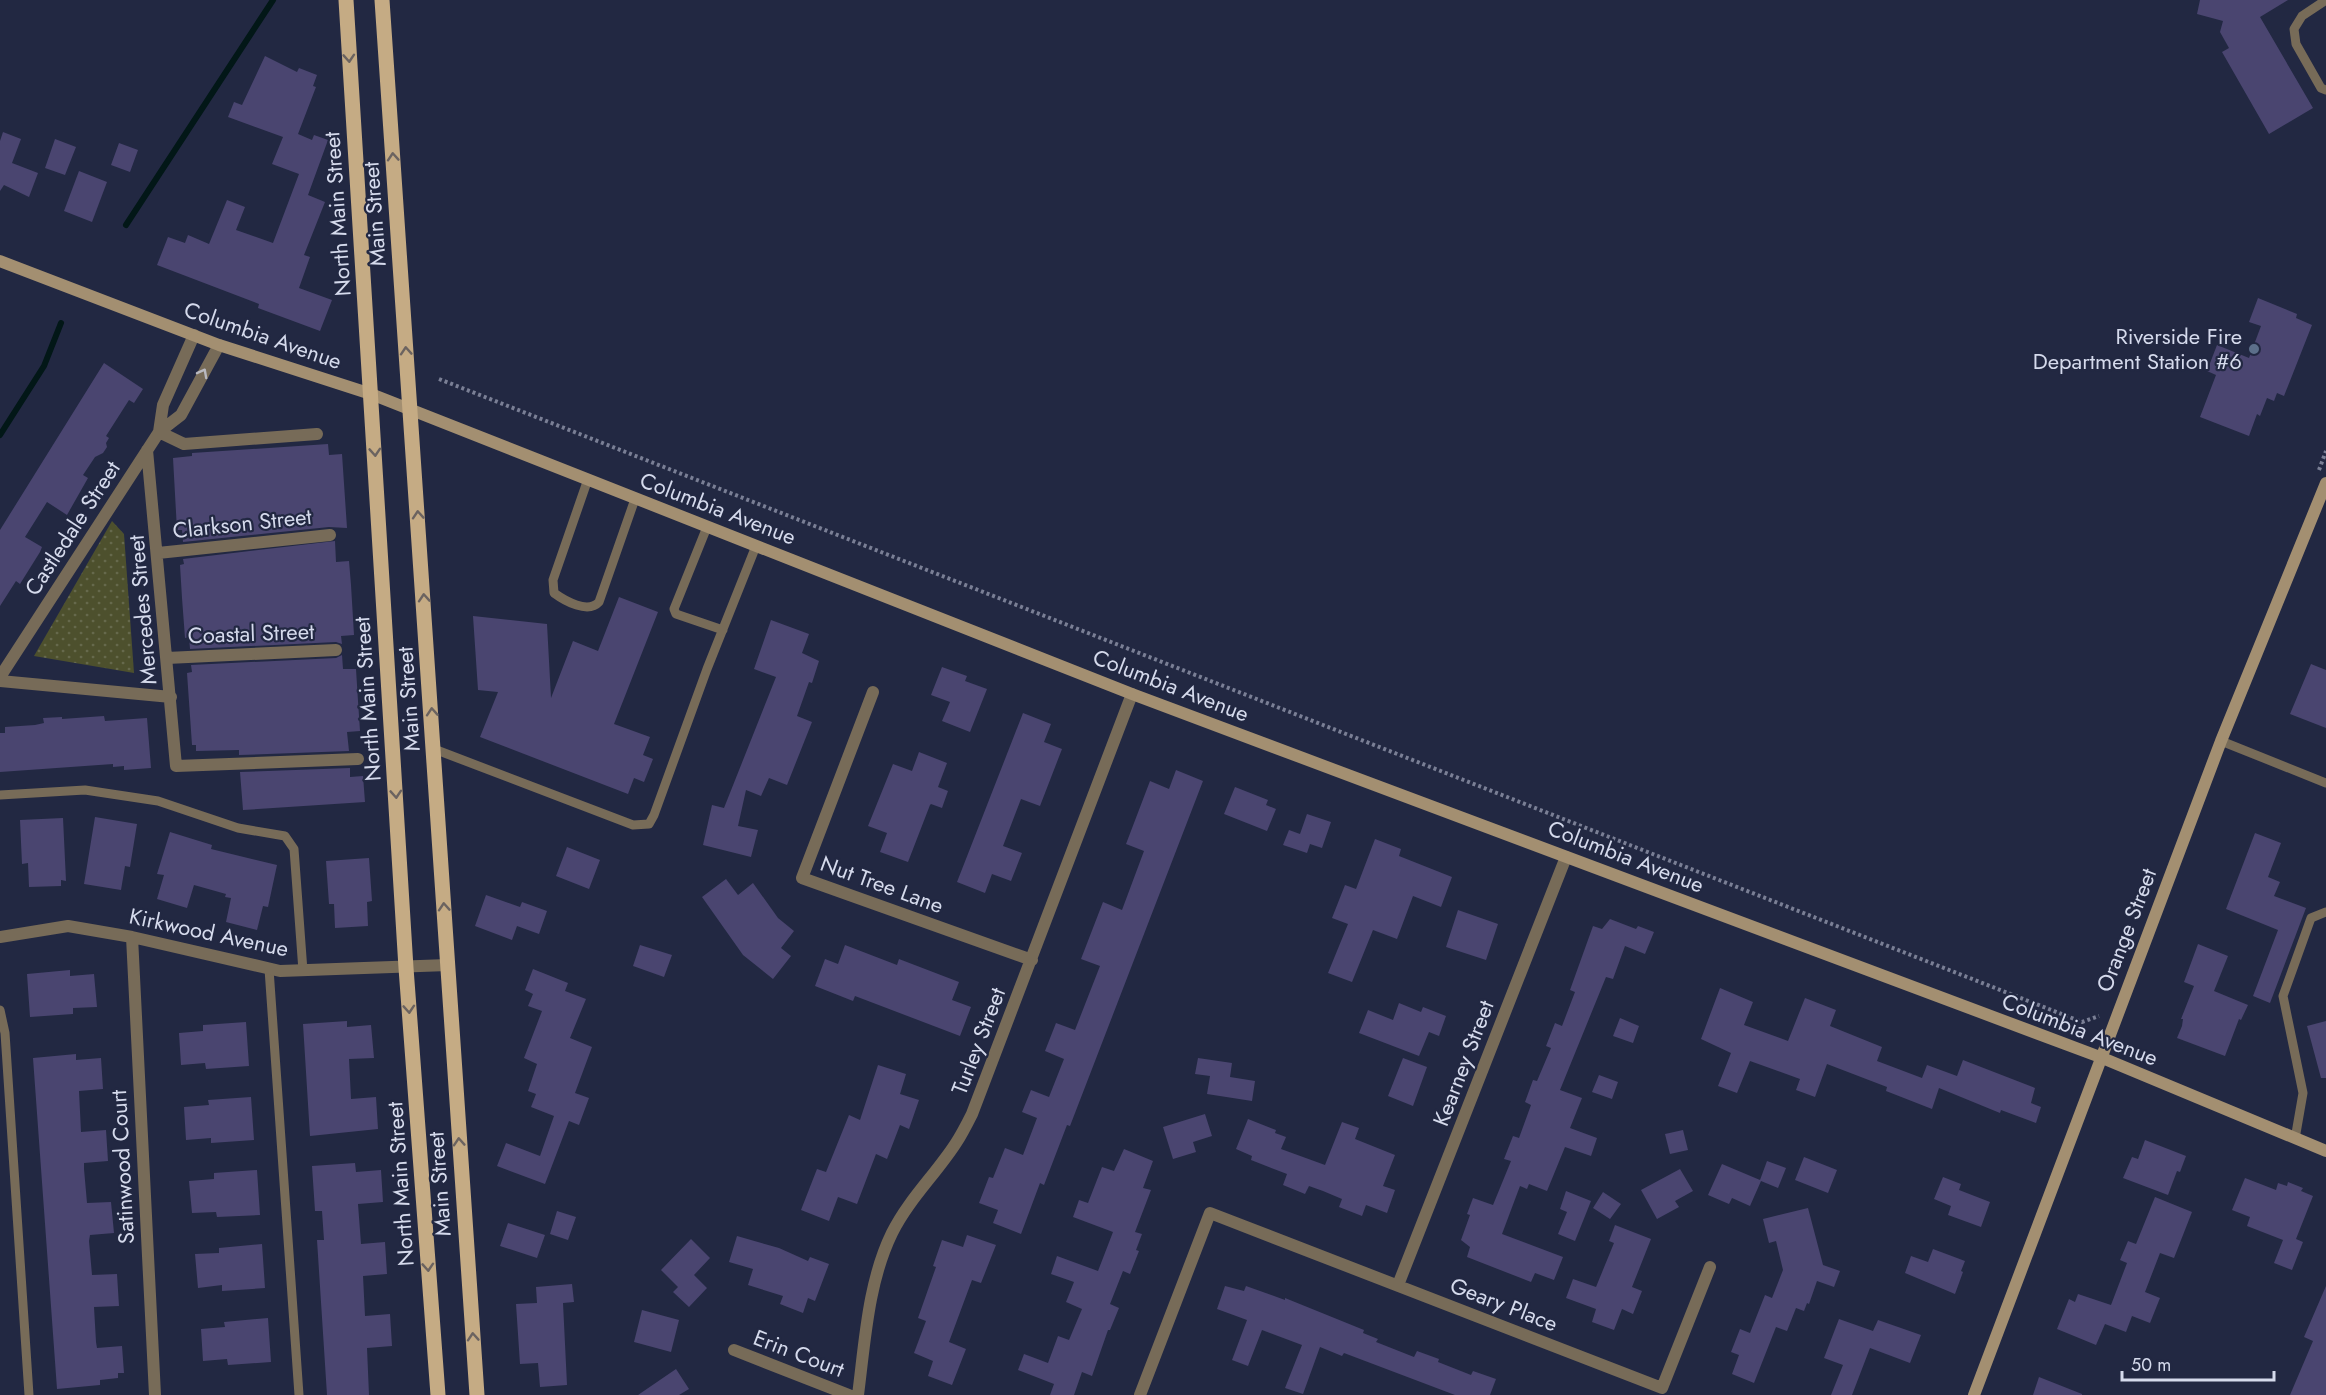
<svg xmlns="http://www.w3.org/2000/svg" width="2326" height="1395" viewBox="0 0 2326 1395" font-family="Jost,sans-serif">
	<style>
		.park { fill: url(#park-dots) }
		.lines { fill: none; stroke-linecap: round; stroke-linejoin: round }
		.stream { stroke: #021717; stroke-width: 6 }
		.building { fill: #4a4570 }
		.path { stroke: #7a7f95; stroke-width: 4; stroke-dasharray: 3 3; stroke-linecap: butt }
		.lane { stroke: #776b58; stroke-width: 9 }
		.street { stroke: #776b58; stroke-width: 12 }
		.secondary { stroke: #a38f71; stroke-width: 12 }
		.primary { stroke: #c5ab84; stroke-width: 15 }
		.oneway { stroke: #6b6360 }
		.oneway2 { stroke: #b9b9c0 }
		.service-dot { fill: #5c6f8a; stroke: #222842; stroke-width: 2 }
		.labels { text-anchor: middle; stroke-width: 4.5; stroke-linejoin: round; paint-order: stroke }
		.street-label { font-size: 22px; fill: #d5daec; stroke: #222842 }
		.poi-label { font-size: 22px; fill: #d5daec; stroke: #222842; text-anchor: end }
	</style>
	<defs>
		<pattern id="park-dots" width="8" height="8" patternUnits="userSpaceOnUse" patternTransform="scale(1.5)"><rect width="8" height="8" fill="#4d502d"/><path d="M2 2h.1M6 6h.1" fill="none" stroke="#66694c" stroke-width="1.8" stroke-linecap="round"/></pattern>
	</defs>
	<rect width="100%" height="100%" fill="#222842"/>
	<!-- park -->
	<path class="park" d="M 112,521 L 124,534 L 134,673 L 34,656 Z"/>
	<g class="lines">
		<!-- stream -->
		<path class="stream" d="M 126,225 L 273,0
			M 0,435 L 44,366 L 61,323"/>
	</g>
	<!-- building -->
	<path class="building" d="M 2200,0 L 2288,0 L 2260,17 L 2313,108 L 2269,134 L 2222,52 L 2229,48 L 2220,32 L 2223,21 L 2197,14 Z
		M 265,56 L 297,72 L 299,68 L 317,75 L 313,86 L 316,87 L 298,134 L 312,140 L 314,135 L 328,140 L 308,195 L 325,202 L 304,255 L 310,257 L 299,288 L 332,300 L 320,331 L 258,308 L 259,304 L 157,265 L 168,237 L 185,243 L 188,235 L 209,244 L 227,200 L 245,207 L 236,230 L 273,243 L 299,174 L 272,164 L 283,137 L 228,117 L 234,102 L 242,105 Z
		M 3,132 L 21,139 L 12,163 L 38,173 L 29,197 L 4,185 L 0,191 L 0,141 Z
		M 55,139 L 76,147 L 65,175 L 45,168 Z
		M 119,143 L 138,150 L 130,172 L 111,165 Z
		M 79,171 L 107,182 L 92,222 L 64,211 Z
		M 2258,298 L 2297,314 L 2296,318 L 2312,325 L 2284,396 L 2277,393 L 2274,401 L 2267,398 L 2260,416 L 2257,414 L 2249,436 L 2200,417 L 2216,375 L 2207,371 L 2217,345 L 2249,358 L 2261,326 L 2249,322 Z
		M 104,363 L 143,389 L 134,403 L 129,400 L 106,436 L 109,438 L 106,443 L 107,447 L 103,453 L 95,457 L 83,475 L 88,478 L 67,515 L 47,502 L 25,537 L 42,547 L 40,552 L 20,584 L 16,581 L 0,606 L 0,530 Z
		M 328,444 L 329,455 L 342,454 L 347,528 L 329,527 L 183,542 L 182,530 L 177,530 L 173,458 L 192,456 L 192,453 Z
		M 335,541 L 336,562 L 349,561 L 351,585 L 354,635 L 341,636 L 342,644 L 336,642 L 190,649 L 189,637 L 185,638 L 182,598 L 180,565 L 184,564 L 183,559 Z
		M 619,597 L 658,612 L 614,724 L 650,737 L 643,755 L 653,759 L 644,782 L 634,778 L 628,794 L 480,737 L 498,692 L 478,690 L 473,616 L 547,624 L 551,698 L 573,641 L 598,651 Z
		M 771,620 L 809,634 L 802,653 L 819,661 L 812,683 L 809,682 L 797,716 L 812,722 L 787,785 L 769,778 L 761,796 L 746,790 L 738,826 L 758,830 L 751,857 L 703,845 L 712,805 L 724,808 L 776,677 L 754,669 Z
		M 342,655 L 343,669 L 356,669 L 358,701 L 360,731 L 347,732 L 349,751 L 239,755 L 239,750 L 196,751 L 196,745 L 192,745 L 187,673 L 192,672 L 191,665 L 336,658 Z
		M 2311,664 L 2326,670 L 2326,728 L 2290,714 Z
		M 942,667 L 967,676 L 965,681 L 987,689 L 970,732 L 942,721 L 950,702 L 931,695 Z
		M 1023,713 L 1051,724 L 1044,742 L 1062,749 L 1040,806 L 1021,799 L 1003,846 L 1022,853 L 1011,881 L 992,874 L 985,893 L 957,882 Z
		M 104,716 L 105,721 L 147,718 L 151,768 L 124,770 L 124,766 L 113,767 L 113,764 L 0,772 L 0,733 L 5,733 L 5,727 L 35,725 L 44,723 L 43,718 L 62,717 L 62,719 Z
		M 919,752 L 947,763 L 938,787 L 948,791 L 942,808 L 931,804 L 930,805 L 908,862 L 880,852 L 887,833 L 868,826 L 893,764 L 912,771 Z
		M 350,768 L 350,777 L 363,776 L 365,802 L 243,810 L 240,772 Z
		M 1176,770 L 1203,781 L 1070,1126 L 1067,1125 L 1044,1185 L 1040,1183 L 1021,1234 L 993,1223 L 998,1210 L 979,1203 L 989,1177 L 993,1178 L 1005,1148 L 1023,1155 L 1037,1118 L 1022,1112 L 1031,1090 L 1049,1097 L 1064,1059 L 1045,1051 L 1056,1023 L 1075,1030 L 1100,966 L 1081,959 L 1103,902 L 1122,910 L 1144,851 L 1126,844 L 1150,781 L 1169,789 Z
		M 1235,787 L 1268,800 L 1266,805 L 1276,809 L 1267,831 L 1224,814 Z
		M 1307,814 L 1331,822 L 1322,848 L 1310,844 L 1307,853 L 1283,845 L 1289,830 L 1300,834 Z
		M 95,817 L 137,824 L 130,867 L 125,866 L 121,890 L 84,884 Z
		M 63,818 L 66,881 L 61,880 L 61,886 L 29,887 L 28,863 L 22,864 L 20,820 Z
		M 170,832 L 212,845 L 211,849 L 277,865 L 268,907 L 263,906 L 257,930 L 226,922 L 231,898 L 225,897 L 226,894 L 194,885 L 187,908 L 157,899 L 164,875 L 157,874 Z
		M 2255,833 L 2281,843 L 2268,877 L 2280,882 L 2274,896 L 2306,908 L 2270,1003 L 2253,996 L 2278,930 L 2226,909 Z
		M 1375,839 L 1401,849 L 1399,856 L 1452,877 L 1441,907 L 1413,896 L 1397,939 L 1373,930 L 1352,982 L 1328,973 L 1348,924 L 1332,918 L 1345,885 L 1356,889 Z
		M 567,847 L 600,860 L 589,889 L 556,876 Z
		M 369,858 L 372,901 L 367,902 L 368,926 L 335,928 L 334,904 L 329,904 L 326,861 Z
		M 726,879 L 738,895 L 753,883 L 778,918 L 794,931 L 781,948 L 791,956 L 773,979 L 743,955 L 702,897 Z
		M 486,895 L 520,907 L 522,902 L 547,911 L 539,934 L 517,926 L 512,940 L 475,926 Z
		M 1458,910 L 1498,924 L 1486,960 L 1446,947 Z
		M 1610,919 L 1636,929 L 1638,926 L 1654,932 L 1645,954 L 1625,946 L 1613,979 L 1606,977 L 1560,1090 L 1582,1098 L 1570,1128 L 1597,1138 L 1591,1156 L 1565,1147 L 1547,1191 L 1529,1184 L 1527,1189 L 1520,1186 L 1502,1234 L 1563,1257 L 1554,1280 L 1535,1273 L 1531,1282 L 1467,1257 L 1470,1247 L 1461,1240 L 1470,1215 L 1467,1214 L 1473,1198 L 1493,1205 L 1511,1161 L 1504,1159 L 1513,1136 L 1519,1138 L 1531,1105 L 1525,1102 L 1533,1080 L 1537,1081 L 1551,1048 L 1546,1046 L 1555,1023 L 1562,1026 L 1575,992 L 1570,990 L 1593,926 L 1602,929 Z
		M 2198,944 L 2228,956 L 2214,991 L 2248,1005 L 2241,1020 L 2239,1019 L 2225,1056 L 2177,1038 L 2182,1026 L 2183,1019 L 2181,1019 L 2194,986 L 2184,982 Z
		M 640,945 L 672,955 L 664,977 L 633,966 Z
		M 845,945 L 897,965 L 899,959 L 959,982 L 952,1000 L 971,1007 L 960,1036 L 855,996 L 853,1001 L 815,986 L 825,959 L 838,964 Z
		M 533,969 L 568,983 L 565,991 L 586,999 L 570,1038 L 592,1047 L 575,1093 L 589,1098 L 579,1125 L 569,1121 L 545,1184 L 497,1166 L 506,1143 L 540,1156 L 554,1116 L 531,1107 L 536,1094 L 528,1091 L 537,1064 L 524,1058 L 542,1011 L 528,1006 L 533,994 L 525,990 Z
		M 70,970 L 70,976 L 94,974 L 97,1007 L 73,1008 L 73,1014 L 30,1017 L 27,974 Z
		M 1720,988 L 1753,1002 L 1744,1025 L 1788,1041 L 1805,998 L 1836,1010 L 1830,1026 L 1882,1047 L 1877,1061 L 1922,1078 L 1927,1065 L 1957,1076 L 1963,1060 L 2035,1088 L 2031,1103 L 2041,1107 L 2036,1123 L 2001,1110 L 2000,1113 L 1939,1088 L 1932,1109 L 1886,1091 L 1887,1087 L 1827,1064 L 1815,1097 L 1796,1090 L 1800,1079 L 1750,1061 L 1737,1093 L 1718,1086 L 1731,1053 L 1701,1039 Z
		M 1399,1003 L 1421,1012 L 1423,1007 L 1446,1016 L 1439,1036 L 1429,1032 L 1419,1056 L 1359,1033 L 1368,1010 L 1393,1020 Z
		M 1620,1018 L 1639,1026 L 1633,1043 L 1613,1036 Z
		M 347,1021 L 347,1027 L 371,1025 L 374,1058 L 349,1059 L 351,1099 L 376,1097 L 378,1129 L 310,1136 L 303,1024 Z
		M 2326,1021 L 2326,1078 L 2321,1078 L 2307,1026 Z
		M 246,1022 L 249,1066 L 206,1069 L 205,1063 L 181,1065 L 179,1033 L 203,1031 L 203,1025 Z
		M 76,1054 L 76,1060 L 101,1058 L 103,1089 L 79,1091 L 81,1132 L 106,1130 L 108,1161 L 84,1163 L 84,1169 L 87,1203 L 111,1202 L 114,1233 L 90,1235 L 89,1241 L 92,1275 L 117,1274 L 119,1306 L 94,1307 L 96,1342 L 97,1348 L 122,1346 L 124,1373 L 118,1373 L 118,1378 L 100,1380 L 100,1385 L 57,1389 L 33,1058 Z
		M 1198,1058 L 1232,1063 L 1230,1077 L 1255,1081 L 1252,1101 L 1207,1094 L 1210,1076 L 1195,1074 Z
		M 1403,1058 L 1427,1067 L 1413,1106 L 1388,1096 Z
		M 878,1065 L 906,1074 L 900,1094 L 919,1100 L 909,1129 L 900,1125 L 887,1159 L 876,1154 L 857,1204 L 838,1197 L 829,1221 L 801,1210 L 817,1169 L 826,1172 L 849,1115 L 860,1120 Z
		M 1599,1075 L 1618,1082 L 1612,1099 L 1592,1092 Z
		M 251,1097 L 254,1140 L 211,1143 L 211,1138 L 186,1140 L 184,1107 L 209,1105 L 208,1100 Z
		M 1205,1114 L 1212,1136 L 1193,1142 L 1196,1152 L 1173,1159 L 1163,1127 Z
		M 1248,1119 L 1276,1130 L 1275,1133 L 1286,1137 L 1281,1149 L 1325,1165 L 1342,1122 L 1359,1128 L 1355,1139 L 1395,1155 L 1383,1186 L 1395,1190 L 1387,1213 L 1366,1205 L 1362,1216 L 1339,1207 L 1342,1199 L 1323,1191 L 1309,1186 L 1305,1194 L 1283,1185 L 1287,1174 L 1251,1160 L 1252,1156 L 1236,1149 Z
		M 1683,1130 L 1688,1150 L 1670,1154 L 1665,1134 Z
		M 2145,1140 L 2186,1156 L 2180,1172 L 2177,1171 L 2168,1195 L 2123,1178 L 2132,1157 L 2138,1159 Z
		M 1124,1149 L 1153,1161 L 1143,1188 L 1151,1190 L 1135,1232 L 1142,1234 L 1136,1250 L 1139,1251 L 1130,1274 L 1123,1271 L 1110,1304 L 1119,1308 L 1110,1330 L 1108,1330 L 1092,1376 L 1082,1372 L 1074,1395 L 1050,1395 L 1054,1384 L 1018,1370 L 1024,1354 L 1048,1363 L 1058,1336 L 1069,1340 L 1082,1309 L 1066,1302 L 1074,1282 L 1051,1274 L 1057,1256 L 1098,1271 L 1113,1232 L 1073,1217 L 1079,1200 L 1088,1203 L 1102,1167 L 1114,1171 Z
		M 1804,1157 L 1837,1170 L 1828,1193 L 1795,1180 Z
		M 1767,1161 L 1786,1168 L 1778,1188 L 1761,1181 L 1750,1206 L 1732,1198 L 1729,1204 L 1708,1195 L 1722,1164 L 1760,1180 Z
		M 355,1163 L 356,1172 L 381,1170 L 383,1202 L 358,1204 L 361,1244 L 385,1242 L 387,1274 L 363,1276 L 365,1316 L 390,1314 L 392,1346 L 367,1348 L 369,1395 L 327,1395 L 317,1240 L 324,1240 L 322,1211 L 315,1211 L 312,1166 Z
		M 1680,1169 L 1693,1191 L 1675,1201 L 1679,1207 L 1657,1219 L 1641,1190 Z
		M 257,1170 L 260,1215 L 217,1217 L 216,1212 L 192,1213 L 189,1181 L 214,1179 L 214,1173 Z
		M 1943,1177 L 1961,1184 L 1959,1190 L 1990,1202 L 1981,1227 L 1948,1215 L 1951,1206 L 1934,1199 Z
		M 2245,1178 L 2276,1190 L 2278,1183 L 2287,1186 L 2288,1182 L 2303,1188 L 2301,1191 L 2313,1196 L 2296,1239 L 2303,1242 L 2292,1270 L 2274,1263 L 2283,1240 L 2247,1226 L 2250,1217 L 2232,1210 Z
		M 1566,1191 L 1591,1201 L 1575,1241 L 1558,1234 L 1567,1212 L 1560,1209 Z
		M 1603,1192 L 1621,1204 L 1610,1219 L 1593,1208 Z
		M 2155,1197 L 2192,1212 L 2174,1258 L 2160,1253 L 2145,1292 L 2160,1298 L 2150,1323 L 2132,1316 L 2126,1332 L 2105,1324 L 2096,1345 L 2057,1329 L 2069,1299 L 2075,1302 L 2078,1294 L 2111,1305 L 2127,1263 L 2120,1260 L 2128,1241 L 2136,1244 Z
		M 1808,1208 L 1823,1265 L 1840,1271 L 1834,1287 L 1817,1281 L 1809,1304 L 1807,1303 L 1804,1311 L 1796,1308 L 1787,1331 L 1776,1327 L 1754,1383 L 1732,1374 L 1739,1355 L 1731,1352 L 1740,1329 L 1750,1333 L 1765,1295 L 1772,1298 L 1783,1270 L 1776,1241 L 1769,1243 L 1763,1219 Z
		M 557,1211 L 576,1217 L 568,1240 L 550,1234 Z
		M 508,1223 L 545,1235 L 537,1258 L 500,1246 Z
		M 1615,1225 L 1651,1239 L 1632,1287 L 1642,1291 L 1633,1314 L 1622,1309 L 1614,1330 L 1592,1322 L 1596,1309 L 1566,1298 L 1573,1279 L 1596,1287 L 1614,1243 L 1609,1241 Z
		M 967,1235 L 996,1245 L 981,1283 L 972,1280 L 949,1342 L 966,1349 L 952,1385 L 928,1376 L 933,1361 L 914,1353 L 926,1321 L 918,1318 L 936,1267 L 933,1266 L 942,1240 L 963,1247 Z
		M 737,1236 L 779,1248 L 808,1261 L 810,1257 L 829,1264 L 815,1301 L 808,1298 L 803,1313 L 780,1304 L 783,1296 L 748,1285 L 753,1269 L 729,1262 Z
		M 691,1239 L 710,1258 L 694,1275 L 707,1288 L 689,1307 L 673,1292 L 678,1287 L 661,1270 Z
		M 262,1244 L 265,1288 L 222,1291 L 222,1285 L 198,1288 L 195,1254 L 219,1253 L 219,1248 Z
		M 1933,1249 L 1965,1261 L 1961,1271 L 1963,1272 L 1955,1294 L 1905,1273 L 1911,1256 L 1928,1262 Z
		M 572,1284 L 574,1302 L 563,1303 L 567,1385 L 540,1387 L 538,1363 L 520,1364 L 516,1304 L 537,1303 L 536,1287 Z
		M 1225,1286 L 1244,1291 L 1246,1286 L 1285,1300 L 1285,1298 L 1364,1330 L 1363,1333 L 1378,1339 L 1376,1342 L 1414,1357 L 1417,1351 L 1439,1359 L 1438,1362 L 1471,1375 L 1473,1371 L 1496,1379 L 1490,1395 L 1455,1395 L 1344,1353 L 1342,1356 L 1320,1347 L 1303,1394 L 1285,1388 L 1302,1345 L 1262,1330 L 1248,1366 L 1232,1360 L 1247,1320 L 1217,1309 Z
		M 2326,1286 L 2326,1395 L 2290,1395 L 2313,1341 L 2304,1337 Z
		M 642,1310 L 679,1320 L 671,1352 L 634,1342 Z
		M 268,1318 L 271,1362 L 228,1365 L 227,1359 L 203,1361 L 201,1329 L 225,1327 L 224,1322 Z
		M 1839,1319 L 1873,1331 L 1878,1320 L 1921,1335 L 1910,1363 L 1870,1348 L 1852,1395 L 1831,1395 L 1843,1365 L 1824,1358 Z
		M 676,1369 L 689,1389 L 679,1395 L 638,1395 Z
		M 2039,1377 L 2082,1394 L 2082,1395 L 2033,1395 Z"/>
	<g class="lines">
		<!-- path -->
		<path class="path" d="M 439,379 L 2082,1022 L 2099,1016
			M 2319,470 L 2326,451"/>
		<!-- lane -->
		<path class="lane" d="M 2326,0 L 2302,16 L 2294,29 L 2296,44 L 2321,88 L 2326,90
			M 588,479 L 553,580 L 554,593 C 565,601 588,614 599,602 L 635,499
			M 707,527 L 674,609 L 676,614 L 723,630
			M 2221,741 L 2326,783
			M 434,749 L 633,825 L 649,824 L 654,815 L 707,669 L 756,546
			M 0,795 L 85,790 L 158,801 L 238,828 L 285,836 L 294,849 L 303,971
			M 269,969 L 299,1395
			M 0,1010 L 5,1033 L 29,1395
			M 2295,1139 L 2303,1093 L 2283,996 L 2311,918 L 2326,912"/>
		<!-- street -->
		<path class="street" d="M 159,432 L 184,444 L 317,434
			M 159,432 L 163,405 L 194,335
			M 147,450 L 176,766 L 358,759
			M 158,553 L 330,535
			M 167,658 L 336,650
			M 0,677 L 159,432 L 181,415 L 219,345
			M 0,681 L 171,697
			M 873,692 L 802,878 L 1032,960
			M 0,937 L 68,926 L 132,937 L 280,971 L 448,965
			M 132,937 L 155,1395
			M 1398,1285 L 1566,857
			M 734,1350 L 849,1395
			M 858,1395 C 865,1341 868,1282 892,1233 C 909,1199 936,1174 956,1143 C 962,1134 967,1124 972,1114 L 1132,694
			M 1140,1395 L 1210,1213 L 1662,1388 L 1710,1267"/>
		<!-- secondary -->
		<path class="secondary" d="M 0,261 L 219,345 L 371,394 L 1132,694 L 2100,1057 L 2326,1151
			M 1974,1395 L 2221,741 L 2326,483"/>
		<!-- primary -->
		<path class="primary" d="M 346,0 L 406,968 L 438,1395
			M 382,0 L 477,1395"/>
	</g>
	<!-- one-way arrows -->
	<defs><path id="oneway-chevron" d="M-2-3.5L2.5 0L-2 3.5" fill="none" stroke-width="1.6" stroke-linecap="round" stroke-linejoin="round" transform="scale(1.5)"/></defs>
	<g class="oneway">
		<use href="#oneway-chevron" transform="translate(349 58) rotate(86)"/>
		<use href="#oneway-chevron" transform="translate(393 157) rotate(-94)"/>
		<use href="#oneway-chevron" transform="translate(406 351) rotate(-94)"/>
		<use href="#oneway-chevron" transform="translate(375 452) rotate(86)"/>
		<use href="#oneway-chevron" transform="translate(418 515) rotate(-94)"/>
		<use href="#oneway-chevron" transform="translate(424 598) rotate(-94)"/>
		<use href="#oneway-chevron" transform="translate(432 712) rotate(-94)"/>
		<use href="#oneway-chevron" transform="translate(396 794) rotate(86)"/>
		<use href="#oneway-chevron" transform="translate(444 907) rotate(-94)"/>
		<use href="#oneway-chevron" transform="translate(409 1009) rotate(86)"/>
		<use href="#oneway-chevron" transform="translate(459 1142) rotate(-94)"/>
		<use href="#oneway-chevron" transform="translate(428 1267) rotate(86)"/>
		<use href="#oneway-chevron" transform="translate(473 1337) rotate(-94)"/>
	</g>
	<use class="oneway2" href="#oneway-chevron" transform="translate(203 373) rotate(-62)"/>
	<!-- markers -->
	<circle class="service-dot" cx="2254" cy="349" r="6"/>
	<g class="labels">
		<!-- street labels -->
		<g class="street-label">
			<text transform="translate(337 214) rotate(-94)" y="8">North Main Street</text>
			<text transform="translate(374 214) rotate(-94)" y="8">Main Street</text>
			<text transform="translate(263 335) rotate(19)" y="8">Columbia Avenue</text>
			<text transform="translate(718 508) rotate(21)" y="8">Columbia Avenue</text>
			<text transform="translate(242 523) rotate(-6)" y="8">Clarkson Street</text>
			<text transform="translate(72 528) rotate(-57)" y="8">Castledale Street</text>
			<text transform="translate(142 610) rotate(-95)" y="8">Mercedes Street</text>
			<text transform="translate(251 633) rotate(-2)" y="8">Coastal Street</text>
			<text transform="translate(1171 685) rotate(21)" y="8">Columbia Avenue</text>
			<text transform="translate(367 699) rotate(-94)" y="8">North Main Street</text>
			<text transform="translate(408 699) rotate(-94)" y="8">Main Street</text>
			<text transform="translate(1626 856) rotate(21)" y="8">Columbia Avenue</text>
			<text transform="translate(882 884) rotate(20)" y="8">Nut Tree Lane</text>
			<text transform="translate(2126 930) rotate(-69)" y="8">Orange Street</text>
			<text transform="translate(209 932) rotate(12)" y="8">Kirkwood Avenue</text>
			<text transform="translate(2080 1029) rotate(21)" y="8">Columbia Avenue</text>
			<text transform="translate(978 1041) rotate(-69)" y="8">Turley Street</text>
			<text transform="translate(1463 1063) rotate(-69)" y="8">Kearney Street</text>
			<text transform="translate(122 1167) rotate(-93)" y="8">Satinwood Court</text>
			<text transform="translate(400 1184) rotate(-94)" y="8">North Main Street</text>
			<text transform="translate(439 1184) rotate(-94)" y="8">Main Street</text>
			<text transform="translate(1504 1304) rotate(21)" y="8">Geary Place</text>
			<text transform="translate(799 1353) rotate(21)" y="8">Erin Court</text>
		</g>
		<!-- poi labels -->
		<g class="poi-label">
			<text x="2242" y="344">Riverside Fire<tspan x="2242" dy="25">Department Station #6</tspan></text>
		</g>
	</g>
	<!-- scale -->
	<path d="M2122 1371v9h152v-9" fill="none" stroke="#d5daec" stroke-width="3"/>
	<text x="2131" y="1371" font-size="18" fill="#d5daec" stroke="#222842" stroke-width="4.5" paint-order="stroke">50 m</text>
</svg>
